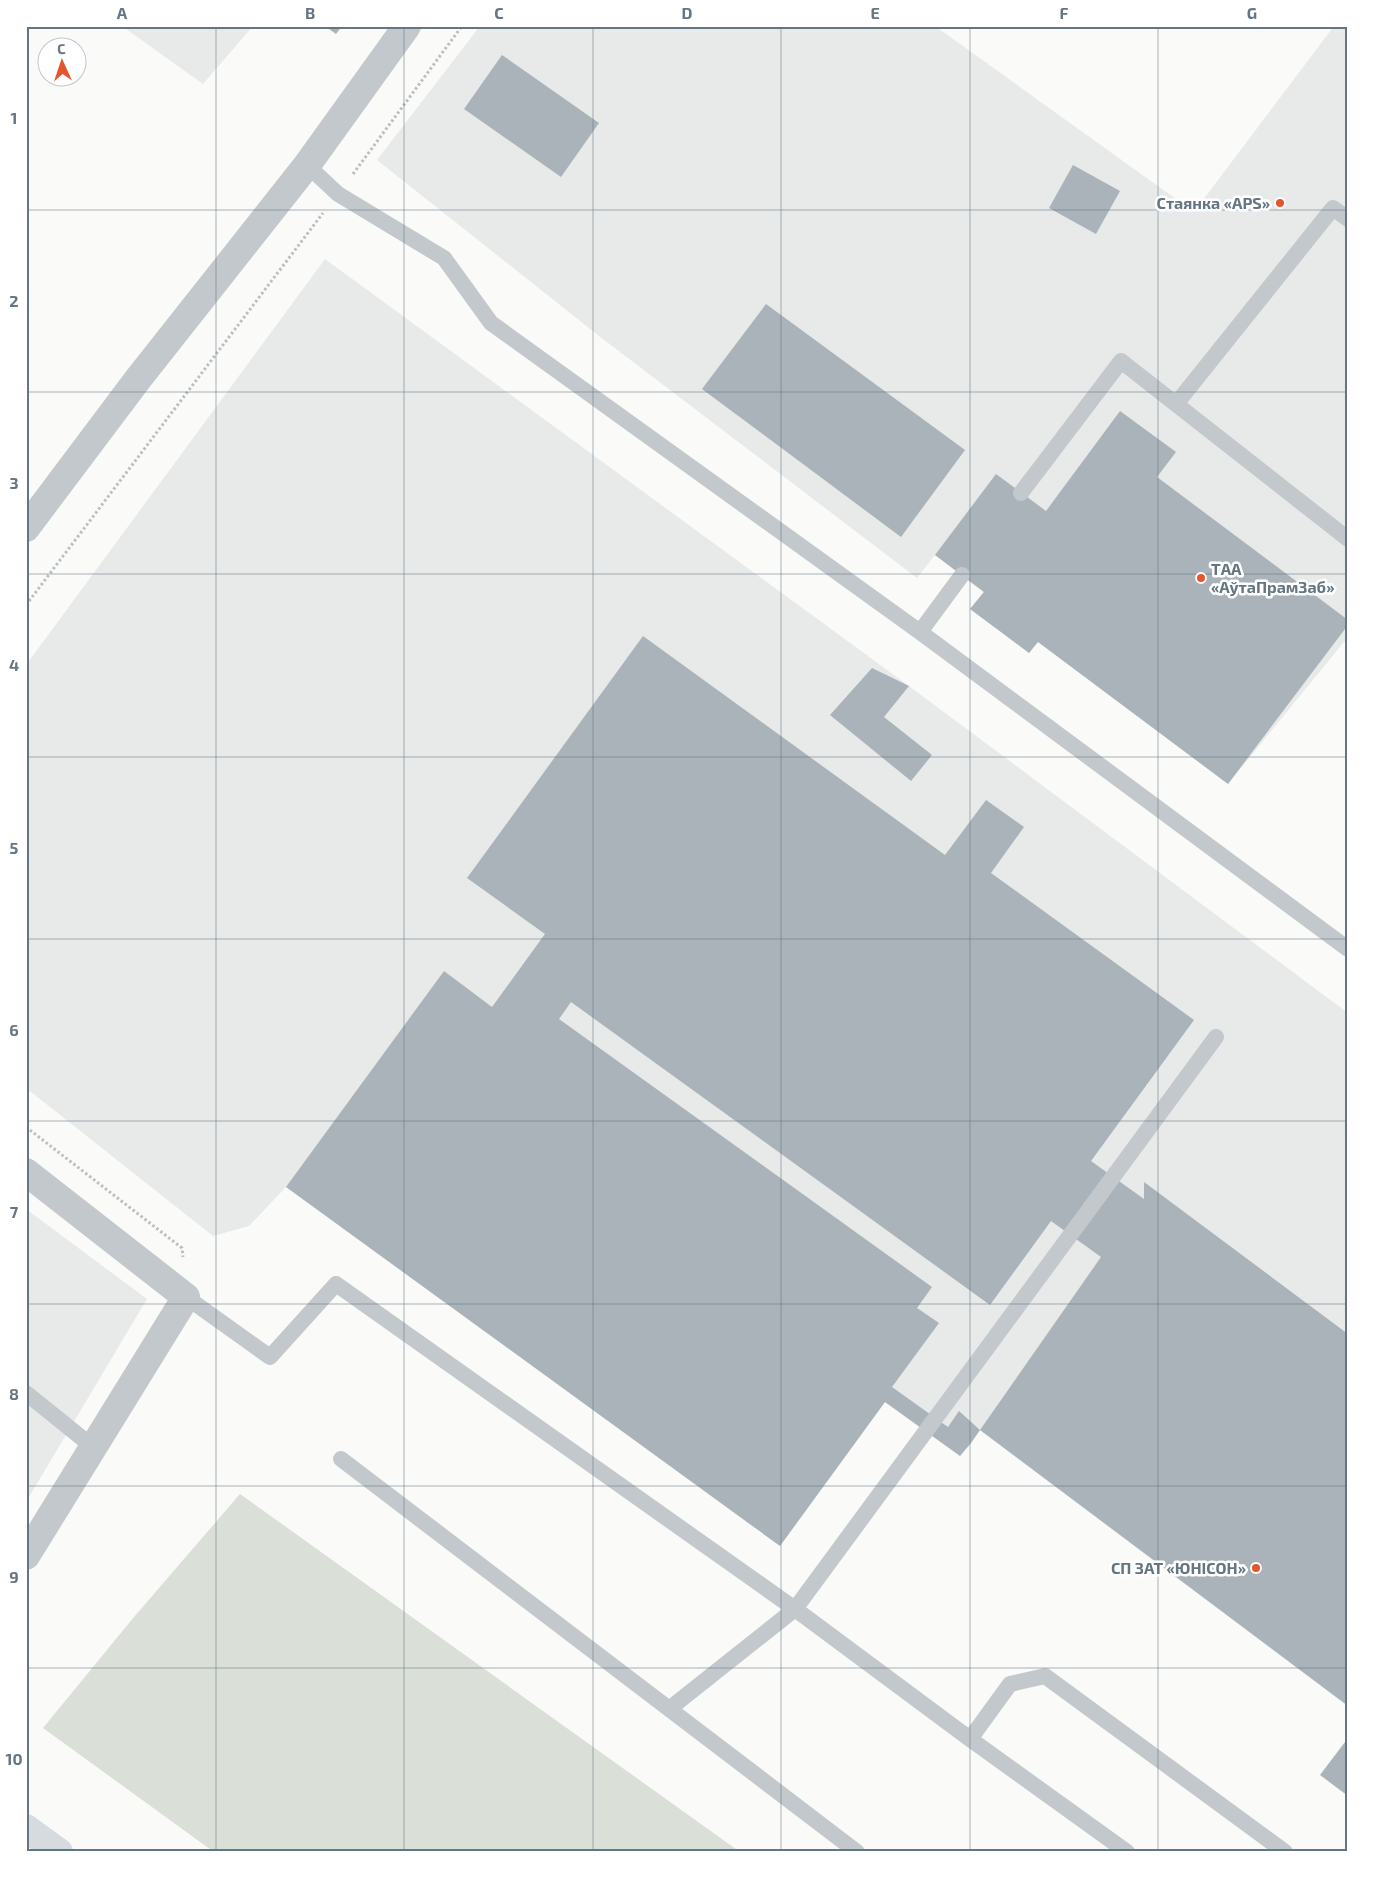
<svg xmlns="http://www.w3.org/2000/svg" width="1374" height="1878" viewBox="0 0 1374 1878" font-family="'Exo 2',sans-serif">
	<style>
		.built { fill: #e8e9e9 }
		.green { fill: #dadfd7 }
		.building { fill: #aab3b9 }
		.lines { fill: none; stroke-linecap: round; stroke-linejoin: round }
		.path { stroke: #bbbfc2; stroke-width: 3; stroke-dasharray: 2.5 2.5; stroke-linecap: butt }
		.lane { stroke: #c3c8cc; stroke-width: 16 }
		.street { stroke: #c3c8cc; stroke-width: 28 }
		.highway { stroke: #d6dbdf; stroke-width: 28 }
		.grid { fill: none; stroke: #657683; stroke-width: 1; stroke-opacity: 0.55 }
		.poi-dot { fill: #e4572e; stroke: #fff; stroke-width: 2 }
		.labels { text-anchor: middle; stroke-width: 5; stroke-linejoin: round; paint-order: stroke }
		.poi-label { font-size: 16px; font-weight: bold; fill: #657683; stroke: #fff; text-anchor: end }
		.neatline { fill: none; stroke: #657683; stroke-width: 2 }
		.grid-label { font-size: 16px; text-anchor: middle; font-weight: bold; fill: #657683 }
	</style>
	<rect width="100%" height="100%" fill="#fafaf8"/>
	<!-- built -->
	<path class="built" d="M 122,26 L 253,26 L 203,84 Z
		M 480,26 L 935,26 L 1194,212 L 1334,26 L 1348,27 L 1348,637 L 1228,784 L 1038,642 L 1029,653 L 970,609 L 983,592 L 935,555 L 917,578 L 599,336 L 377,160 Z
		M 325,259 L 909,686 L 1348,1013 L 1348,1706 L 980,1430 L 971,1443 L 960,1456 L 885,1402 L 780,1546 L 286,1187 L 249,1226 L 213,1236 L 26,1088 L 26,665 Z
		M 26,1209 L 147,1299 L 26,1502 Z"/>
	<!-- green -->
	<path class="green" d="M 240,1494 L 740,1852 L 214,1852 L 43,1728 L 134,1617 Z"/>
	<!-- building -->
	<path class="building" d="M 325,26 L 342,26 L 336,34 Z
		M 502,55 L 599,123 L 561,177 L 464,109 Z
		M 1073,165 L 1120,191 L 1096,234 L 1049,208 Z
		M 766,304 L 965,450 L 901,537 L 702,389 Z
		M 1120,411 L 1176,452 L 1157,477 L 1348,620 L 1348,625 L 1228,784 L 1038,642 L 1029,653 L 970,609 L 984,592 L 935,555 L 996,474 L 1046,511 Z
		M 643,636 L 945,855 L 986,800 L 1024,827 L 991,873 L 1194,1020 L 1091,1161 L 1144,1199 L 1144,1182 L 1348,1334 L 1348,1706 L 980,1430 L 1101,1257 L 1051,1221 L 990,1305 L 571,1002 L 559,1019 L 932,1287 L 917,1308 L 939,1323 L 892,1387 L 948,1427 L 959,1411 L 980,1430 L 971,1443 L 960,1456 L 885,1402 L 780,1546 L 286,1187 L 444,971 L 492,1007 L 545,934 L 467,878 Z
		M 872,668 L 909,686 L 884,717 L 932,755 L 911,781 L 830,715 Z
		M 1348,1738 L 1348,1796 L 1320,1775 Z"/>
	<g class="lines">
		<!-- path -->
		<path class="path" d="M 353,174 L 462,26
			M 26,605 L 323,213
			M 26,1127 L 182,1248 L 183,1257"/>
		<!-- lane -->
		<path class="lane" d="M 307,165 L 338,194 L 444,258 L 491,323 L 920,632 L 1348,949
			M 1176,404 L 1333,208 L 1348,219
			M 1021,493 L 1121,361 L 1348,539
			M 920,632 L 962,575
			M 186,1297 L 270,1357 L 336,1284 L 795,1609 L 970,1739 L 1010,1684 L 1045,1676 L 1285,1852
			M 26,1393 L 93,1447
			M 341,1459 L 857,1852
			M 669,1709 L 795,1609 L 1216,1037
			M 970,1739 L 1127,1852"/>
		<!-- street -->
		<path class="street" d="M 26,528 L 138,379 L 307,165 L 407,26
			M 26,1172 L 186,1297 L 26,1556"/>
		<!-- highway -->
		<path class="highway" d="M 26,1828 L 59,1852"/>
	</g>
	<!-- grid -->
	<path class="grid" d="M 216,26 L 216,1852M 404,26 L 404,1852M 593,26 L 593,1852M 781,26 L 781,1852M 970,26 L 970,1852M 1158,26 L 1158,1852M 26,210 L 1348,210M 26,392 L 1348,392M 26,574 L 1348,574M 26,757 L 1348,757M 26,939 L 1348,939M 26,1121 L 1348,1121M 26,1304 L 1348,1304M 26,1486 L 1348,1486M 26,1668 L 1348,1668"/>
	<!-- markers -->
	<g class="poi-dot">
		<circle cx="1280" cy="203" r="5"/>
		<circle cx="1201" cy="578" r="5"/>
		<circle cx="1256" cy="1568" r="5"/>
	</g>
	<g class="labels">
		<!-- poi labels -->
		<g class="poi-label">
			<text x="1270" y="209">Стаянка «APS»</text>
			<text x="1211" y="575" text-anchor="start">ТАА<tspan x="1211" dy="18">«АўтаПрамЗаб»</tspan></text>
			<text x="1246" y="1574">СП ЗАТ «ЮНІСОН»</text>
		</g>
	</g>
	<!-- border -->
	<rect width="1374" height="1878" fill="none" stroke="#ffffff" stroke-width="55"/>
	<!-- north arrow -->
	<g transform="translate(62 62) rotate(357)"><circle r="24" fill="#ffffff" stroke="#c1c8cd"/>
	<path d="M0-4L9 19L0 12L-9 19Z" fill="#e4572e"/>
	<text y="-8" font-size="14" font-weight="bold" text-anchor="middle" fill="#657683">С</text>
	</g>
	<rect x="28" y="28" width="1318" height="1822" class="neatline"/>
	<g class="grid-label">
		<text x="122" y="19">A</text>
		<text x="310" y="19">B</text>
		<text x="499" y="19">C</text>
		<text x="687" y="19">D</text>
		<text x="875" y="19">E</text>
		<text x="1064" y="19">F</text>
		<text x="1252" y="19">G</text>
		<text x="14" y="124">1</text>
		<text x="14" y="307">2</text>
		<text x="14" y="489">3</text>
		<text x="14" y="671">4</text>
		<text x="14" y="854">5</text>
		<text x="14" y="1036">6</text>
		<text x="14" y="1218">7</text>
		<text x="14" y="1400">8</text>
		<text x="14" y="1583">9</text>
		<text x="14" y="1765">10</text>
	</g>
</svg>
